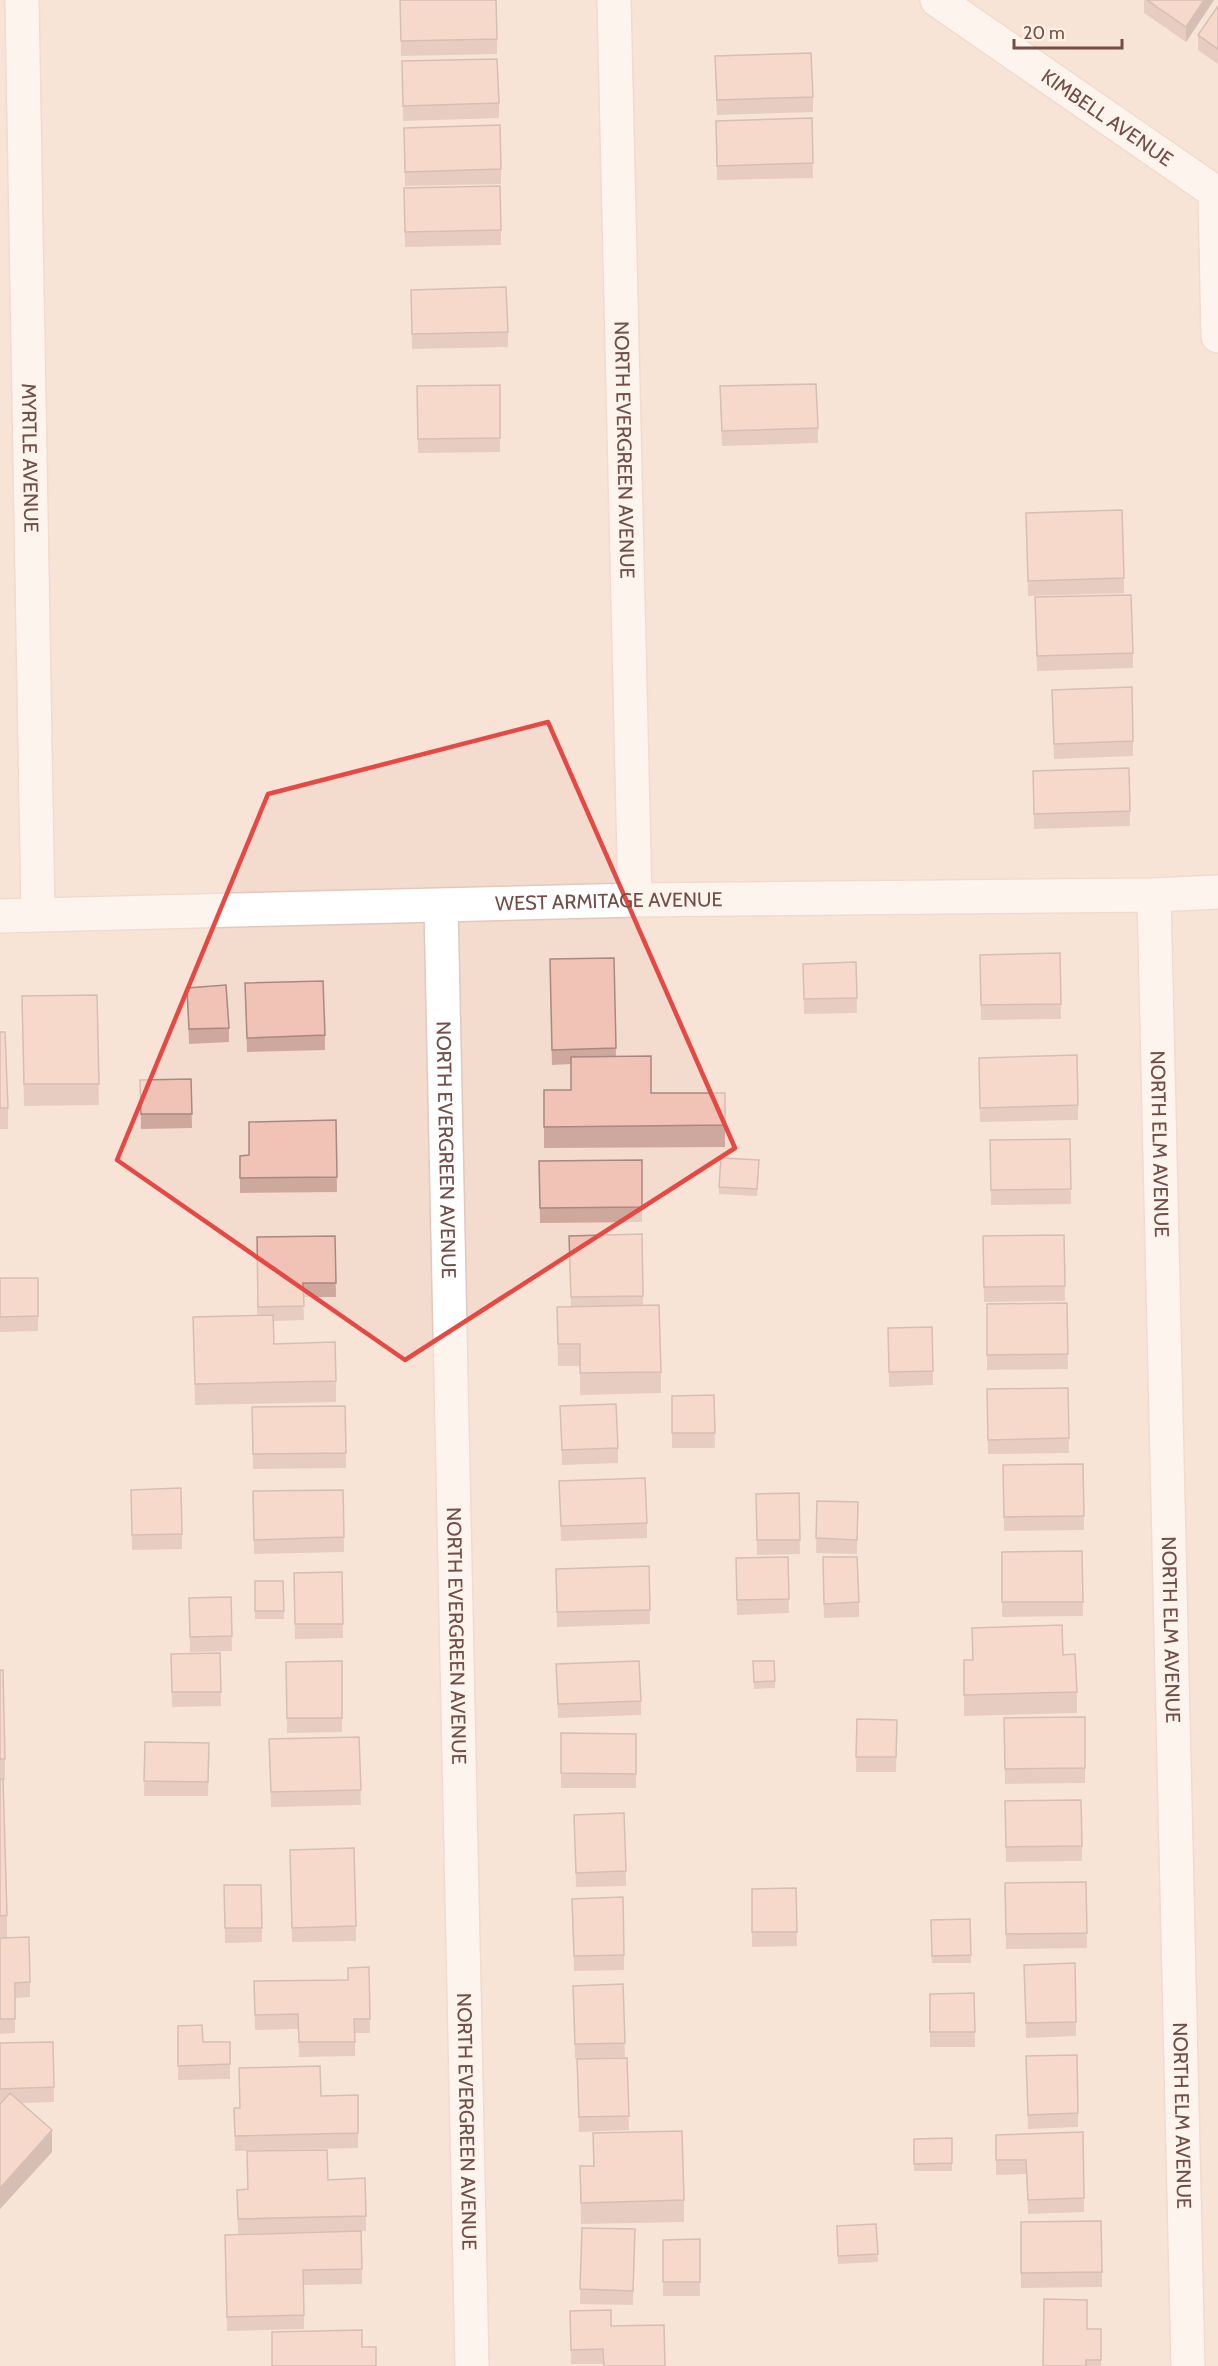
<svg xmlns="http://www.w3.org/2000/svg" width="1218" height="2366" viewBox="0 0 1218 2366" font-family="Cabin,sans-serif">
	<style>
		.residential { fill: #f3dbce }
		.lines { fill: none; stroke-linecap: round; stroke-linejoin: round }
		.street-casing { stroke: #e2c8bf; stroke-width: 36 }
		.street { stroke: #fff; stroke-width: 33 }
		.wall { fill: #cfa89d }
		.shaded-wall { fill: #a98880 }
		.building { fill: #f1c3b7; stroke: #a98880; stroke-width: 1.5 }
		.marked { fill: none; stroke: #e64844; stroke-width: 4.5; stroke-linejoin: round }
		.labels { text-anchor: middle; stroke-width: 6; stroke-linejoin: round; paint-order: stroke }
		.street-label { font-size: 20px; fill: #724e47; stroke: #fff0e5 }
	</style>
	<rect width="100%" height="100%" fill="#fcebdf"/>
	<!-- residential -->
	<path class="residential" d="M 0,0 L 1218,0 L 1218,2366 L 0,2366 Z"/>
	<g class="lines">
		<!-- street casing -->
		<g class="street-casing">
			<g id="street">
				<path id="s1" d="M 22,0 L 38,915"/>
				<path id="s2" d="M 614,0 L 635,900"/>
				<path id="s3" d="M 937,0 L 1218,194"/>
				<path d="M 1215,192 L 1218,336"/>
				<path id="s4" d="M 1154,895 L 1188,2366"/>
				<path id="s5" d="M 441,906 L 472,2366"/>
				<path id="s6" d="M 0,916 L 635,900 L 1154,895 L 1218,892"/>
			</g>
		</g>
		<!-- street -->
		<use href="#street" class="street"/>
	</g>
	<!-- wall -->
	<path class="wall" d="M 400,0 L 497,39 L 497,54 L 401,56 Z
		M 1144,0 L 1214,0 L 1186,42 L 1144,13 Z
		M 1218,6 L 1218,64 L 1198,50 L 1198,35 Z
		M 402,61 L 499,103 L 499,118 L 403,121 Z
		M 715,70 L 813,97 L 813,112 L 717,115 Z
		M 812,118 L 813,178 L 717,180 L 716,121 Z
		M 404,128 L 501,169 L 501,184 L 405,186 Z
		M 404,188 L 501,230 L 501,245 L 405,247 Z
		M 411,290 L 508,332 L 508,347 L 412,349 Z
		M 500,385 L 500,452 L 418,453 L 417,386 Z
		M 720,401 L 818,428 L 818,443 L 722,446 Z
		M 1026,513 L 1124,578 L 1124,593 L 1028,596 Z
		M 1035,597 L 1133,653 L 1133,668 L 1037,671 Z
		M 1052,690 L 1133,741 L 1133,756 L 1054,759 Z
		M 1033,771 L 1130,811 L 1130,826 L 1034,829 Z
		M 1060,953 L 1061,1019 L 981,1020 L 980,955 Z
		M 614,958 L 616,1056 L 651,1093 L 725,1093 L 725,1147 L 544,1148 L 544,1090 L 571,1090 L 571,1064 L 552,1065 L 550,974 Z
		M 856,962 L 857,1013 L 804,1014 L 803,964 Z
		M 245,983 L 325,1035 L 325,1050 L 247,1052 Z
		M 187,988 L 229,1028 L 229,1042 L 189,1044 Z
		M 97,995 L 99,1105 L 24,1106 L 22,996 Z
		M 0,1032 L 8,1108 L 8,1129 L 0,1129 Z
		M 979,1072 L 1078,1105 L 1078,1120 L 980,1122 Z
		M 191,1079 L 192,1128 L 141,1129 L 140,1080 Z
		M 336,1120 L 337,1192 L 240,1193 L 240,1156 L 249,1155 Z
		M 1070,1139 L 1071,1204 L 991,1205 L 990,1140 Z
		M 642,1160 L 642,1222 L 540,1223 L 539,1161 Z
		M 759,1168 L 757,1196 L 719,1194 L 719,1187 Z
		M 642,1234 L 643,1305 L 661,1372 L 661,1393 L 580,1395 L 580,1366 L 558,1366 L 557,1307 L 571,1307 L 569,1236 Z
		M 1064,1235 L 1065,1301 L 984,1302 L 983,1236 Z
		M 335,1236 L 336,1297 L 303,1297 L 304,1320 L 273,1321 L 274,1344 L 336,1381 L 336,1402 L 195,1405 L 193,1317 L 257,1315 L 257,1237 Z
		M 0,1278 L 38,1278 L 38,1331 L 0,1332 Z
		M 1067,1303 L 1068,1369 L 987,1370 L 987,1304 Z
		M 888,1328 L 933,1371 L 933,1385 L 889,1387 Z
		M 1068,1388 L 1069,1453 L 988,1454 L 987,1389 Z
		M 714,1395 L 715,1448 L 672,1448 L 672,1396 Z
		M 345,1406 L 346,1468 L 253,1469 L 252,1407 Z
		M 560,1406 L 618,1448 L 618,1463 L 562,1465 Z
		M 1083,1464 L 1084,1530 L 1004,1531 L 1003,1465 Z
		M 559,1481 L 647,1523 L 647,1538 L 561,1541 Z
		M 343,1490 L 344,1552 L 254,1554 L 253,1506 Z
		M 799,1493 L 800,1554 L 757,1555 L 756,1494 Z
		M 817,1501 L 858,1502 L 857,1554 L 816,1553 Z
		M 131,1505 L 182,1534 L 182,1549 L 132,1550 Z
		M 1082,1551 L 1083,1616 L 1002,1617 L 1002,1552 Z
		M 788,1557 L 789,1613 L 737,1615 L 736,1558 Z
		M 649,1566 L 650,1624 L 557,1627 L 556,1569 Z
		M 342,1572 L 343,1638 L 295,1639 L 294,1573 Z
		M 823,1572 L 859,1602 L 859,1617 L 824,1618 Z
		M 255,1581 L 283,1581 L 284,1619 L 255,1619 Z
		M 231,1597 L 232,1651 L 190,1652 L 189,1598 Z
		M 972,1628 L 1077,1692 L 1077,1713 L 964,1716 L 964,1660 L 972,1660 Z
		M 220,1653 L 221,1706 L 172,1707 L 171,1654 Z
		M 342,1661 L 342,1732 L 287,1733 L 286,1662 Z
		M 753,1661 L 775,1681 L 775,1688 L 754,1689 Z
		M 556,1664 L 641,1701 L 641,1715 L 558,1718 Z
		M 0,1670 L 5,1759 L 5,1780 L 3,1780 L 7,1915 L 7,1937 L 0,1937 Z
		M 1085,1717 L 1085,1783 L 1005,1784 L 1004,1718 Z
		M 857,1719 L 897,1720 L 896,1772 L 856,1772 Z
		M 561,1733 L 636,1734 L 636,1788 L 561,1788 Z
		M 359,1737 L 361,1805 L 271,1807 L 269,1739 Z
		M 145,1742 L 209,1743 L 208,1796 L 144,1796 Z
		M 1081,1800 L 1082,1861 L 1006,1862 L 1005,1801 Z
		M 574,1815 L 626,1871 L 626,1886 L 576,1887 Z
		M 354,1848 L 356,1941 L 292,1942 L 290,1864 Z
		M 1086,1882 L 1087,1948 L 1006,1949 L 1005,1883 Z
		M 224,1885 L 261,1885 L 262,1942 L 225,1943 Z
		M 796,1888 L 797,1946 L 752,1947 L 752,1889 Z
		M 572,1899 L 624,1955 L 624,1970 L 574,1971 Z
		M 970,1919 L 971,1963 L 932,1963 L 931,1920 Z
		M 0,1938 L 30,1982 L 30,1997 L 15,1998 L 15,2033 L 0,2034 Z
		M 1075,1963 L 1076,2036 L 1026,2038 L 1024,1965 Z
		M 369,1967 L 370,2033 L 355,2033 L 355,2056 L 299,2057 L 298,2029 L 255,2030 L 254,1981 L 348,1980 Z
		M 623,1984 L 625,2057 L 575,2059 L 573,1986 Z
		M 974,1993 L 975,2047 L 930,2047 L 930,1994 Z
		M 178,2026 L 203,2042 L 230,2042 L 230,2079 L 178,2080 Z
		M 53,2042 L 54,2102 L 21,2103 L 52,2152 L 0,2209 L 0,2088 Z
		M 1026,2056 L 1078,2113 L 1078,2127 L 1028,2129 Z
		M 627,2058 L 629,2130 L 579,2132 L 577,2059 Z
		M 358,2095 L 358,2148 L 235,2151 L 234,2108 L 240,2108 L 321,2096 Z
		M 593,2133 L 684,2200 L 684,2222 L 581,2224 L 580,2166 L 593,2166 Z
		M 996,2135 L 1084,2198 L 1084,2212 L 1028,2214 L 1026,2174 L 996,2175 Z
		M 952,2138 L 952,2171 L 914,2171 L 914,2139 Z
		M 365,2178 L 366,2231 L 238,2234 L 237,2190 L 328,2180 Z
		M 1101,2221 L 1102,2287 L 1021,2288 L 1021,2222 Z
		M 876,2224 L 878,2262 L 838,2264 L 837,2226 Z
		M 582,2228 L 635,2229 L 633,2305 L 580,2304 Z
		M 361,2231 L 362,2284 L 304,2285 L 304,2329 L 227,2331 L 225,2249 Z
		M 700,2239 L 700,2296 L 663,2296 L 663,2240 Z
		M 570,2311 L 611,2326 L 603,2364 L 571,2364 Z
		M 1087,2329 L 1101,2329 L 1101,2366 L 1043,2366 Z"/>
	<!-- shaded-wall -->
	<path class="shaded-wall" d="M 1204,0 L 1214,0 L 1186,42 L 1186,27 Z
		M 52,2130 L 52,2152 L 0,2209 L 0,2188 Z"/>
	<!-- building -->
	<path class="building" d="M 400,0 L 496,0 L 497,39 L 401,41 Z
		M 1147,0 L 1204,0 L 1186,27 Z
		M 1218,6 L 1218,49 L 1198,35 Z
		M 811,53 L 813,97 L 717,100 L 715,56 Z
		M 497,59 L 499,103 L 403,106 L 402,61 Z
		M 812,118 L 813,163 L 717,166 L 716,121 Z
		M 500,125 L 501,169 L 405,172 L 404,128 Z
		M 500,186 L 501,230 L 405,232 L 404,188 Z
		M 506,287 L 508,332 L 412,334 L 411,290 Z
		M 816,384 L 818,428 L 722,431 L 720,386 Z
		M 500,385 L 500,438 L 418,439 L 417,386 Z
		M 1122,510 L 1124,578 L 1028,581 L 1026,513 Z
		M 1131,595 L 1133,653 L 1037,656 L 1035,597 Z
		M 1132,687 L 1133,741 L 1054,744 L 1052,690 Z
		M 1129,768 L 1130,811 L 1034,814 L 1033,771 Z
		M 1060,953 L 1061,1004 L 981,1005 L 980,955 Z
		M 614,958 L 616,1048 L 552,1050 L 550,959 Z
		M 856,962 L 857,998 L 804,999 L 803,964 Z
		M 323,981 L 325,1035 L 247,1038 L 245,983 Z
		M 226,985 L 229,1028 L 189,1029 L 187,988 Z
		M 97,995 L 99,1084 L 24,1084 L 22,996 Z
		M 0,1032 L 5,1032 L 8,1108 L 0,1108 Z
		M 1077,1055 L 1078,1105 L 980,1108 L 979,1058 Z
		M 651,1056 L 651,1093 L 725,1093 L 725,1125 L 544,1127 L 544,1090 L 571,1090 L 571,1057 Z
		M 191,1079 L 192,1114 L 141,1114 L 140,1080 Z
		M 336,1120 L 337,1177 L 240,1178 L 240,1156 L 249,1155 L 249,1122 Z
		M 1070,1139 L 1071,1189 L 991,1190 L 990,1140 Z
		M 721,1158 L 759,1160 L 757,1189 L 719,1187 Z
		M 642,1160 L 642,1207 L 540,1208 L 539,1161 Z
		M 642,1234 L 643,1296 L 571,1297 L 569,1236 Z
		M 1064,1235 L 1065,1286 L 984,1287 L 983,1236 Z
		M 335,1236 L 336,1283 L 303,1283 L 304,1306 L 258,1307 L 257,1237 Z
		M 0,1278 L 38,1278 L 38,1316 L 0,1317 Z
		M 1067,1303 L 1068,1354 L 987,1355 L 987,1304 Z
		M 659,1305 L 661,1372 L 580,1373 L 580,1344 L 558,1344 L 557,1307 Z
		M 273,1315 L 274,1344 L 335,1342 L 336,1381 L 195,1384 L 193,1317 Z
		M 932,1327 L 933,1371 L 889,1372 L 888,1328 Z
		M 1068,1388 L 1069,1438 L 988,1440 L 987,1389 Z
		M 714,1395 L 715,1433 L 672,1433 L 672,1396 Z
		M 616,1404 L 618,1448 L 562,1450 L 560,1406 Z
		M 345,1406 L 346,1453 L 253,1454 L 252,1407 Z
		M 1083,1464 L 1084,1516 L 1004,1517 L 1003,1465 Z
		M 645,1478 L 647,1523 L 561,1526 L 559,1481 Z
		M 181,1488 L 182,1534 L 132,1535 L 131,1490 Z
		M 343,1490 L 344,1537 L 254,1540 L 253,1491 Z
		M 799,1493 L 800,1540 L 757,1540 L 756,1494 Z
		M 817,1501 L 858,1502 L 857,1540 L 816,1538 Z
		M 1082,1551 L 1083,1602 L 1002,1602 L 1002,1552 Z
		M 788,1557 L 789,1599 L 737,1600 L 736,1558 Z
		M 823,1557 L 857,1557 L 859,1602 L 824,1604 Z
		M 649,1566 L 650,1610 L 557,1612 L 556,1569 Z
		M 342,1572 L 343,1624 L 295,1624 L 294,1573 Z
		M 255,1581 L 283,1581 L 284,1611 L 255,1611 Z
		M 231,1597 L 232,1636 L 190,1637 L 189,1598 Z
		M 1062,1625 L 1063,1655 L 1075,1654 L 1077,1692 L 964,1695 L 964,1660 L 973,1660 L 972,1628 Z
		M 220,1653 L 221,1692 L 172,1692 L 171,1654 Z
		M 342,1661 L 342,1718 L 287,1718 L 286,1662 Z
		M 639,1661 L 641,1701 L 558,1704 L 556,1664 Z
		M 753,1661 L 774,1661 L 775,1681 L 754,1682 Z
		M 0,1670 L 3,1670 L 5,1759 L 0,1759 Z
		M 1085,1717 L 1085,1768 L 1005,1769 L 1004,1718 Z
		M 857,1719 L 897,1720 L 896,1757 L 856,1757 Z
		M 561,1733 L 636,1734 L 636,1774 L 561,1773 Z
		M 359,1737 L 361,1790 L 271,1792 L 269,1739 Z
		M 145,1742 L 209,1743 L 208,1782 L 144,1781 Z
		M 0,1779 L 3,1779 L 7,1915 L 0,1916 Z
		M 1081,1800 L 1082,1846 L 1006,1847 L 1005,1801 Z
		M 624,1813 L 626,1871 L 576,1873 L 574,1815 Z
		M 354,1848 L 356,1926 L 292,1928 L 290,1850 Z
		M 1086,1882 L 1087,1933 L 1006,1934 L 1005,1883 Z
		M 224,1885 L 261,1885 L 262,1928 L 225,1928 Z
		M 796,1888 L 797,1932 L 752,1932 L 752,1889 Z
		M 623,1897 L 624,1955 L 574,1956 L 572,1899 Z
		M 970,1919 L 971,1955 L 932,1956 L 931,1920 Z
		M 29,1937 L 30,1982 L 15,1983 L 15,2019 L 0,2019 L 0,1938 Z
		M 1075,1963 L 1076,2022 L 1026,2023 L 1024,1965 Z
		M 369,1967 L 370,2019 L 354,2019 L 355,2042 L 299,2042 L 298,2014 L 255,2015 L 254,1981 L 348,1980 L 348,1968 Z
		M 623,1984 L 625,2043 L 575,2044 L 573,1986 Z
		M 974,1993 L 975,2032 L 930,2032 L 930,1994 Z
		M 202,2025 L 203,2042 L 230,2042 L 230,2064 L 178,2066 L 178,2026 Z
		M 53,2042 L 54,2087 L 0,2089 L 0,2043 Z
		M 1077,2055 L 1078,2113 L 1028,2115 L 1026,2056 Z
		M 627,2058 L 629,2116 L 579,2117 L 577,2059 Z
		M 320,2066 L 321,2096 L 358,2095 L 358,2133 L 235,2136 L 234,2108 L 240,2108 L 239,2068 Z
		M 10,2093 L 52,2130 L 0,2188 L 0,2104 Z
		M 682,2131 L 684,2200 L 581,2203 L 580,2166 L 594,2166 L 593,2133 Z
		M 1083,2132 L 1084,2198 L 1028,2200 L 1026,2160 L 996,2160 L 996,2135 Z
		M 952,2138 L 952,2163 L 914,2164 L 914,2139 Z
		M 327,2150 L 328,2180 L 365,2178 L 366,2216 L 238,2219 L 237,2190 L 248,2189 L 247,2151 Z
		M 1101,2221 L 1102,2272 L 1021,2273 L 1021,2222 Z
		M 876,2224 L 878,2254 L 838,2256 L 837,2226 Z
		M 582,2228 L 635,2229 L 633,2291 L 580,2289 Z
		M 361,2231 L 362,2269 L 303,2270 L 304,2315 L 227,2317 L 225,2235 Z
		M 700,2239 L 700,2282 L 663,2282 L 663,2240 Z
		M 1044,2299 L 1087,2300 L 1087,2329 L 1101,2329 L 1101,2360 L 1086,2360 L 1086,2366 L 1043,2366 Z
		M 611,2310 L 611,2326 L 664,2325 L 665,2366 L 604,2366 L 603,2349 L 571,2350 L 570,2311 Z
		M 362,2330 L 362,2347 L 376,2347 L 376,2366 L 272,2366 L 272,2332 Z"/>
	<!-- marked area -->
	<path d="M0 0H1218V2366H0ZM 548,722 L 735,1148 L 405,1360 L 117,1160 L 268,794 Z" fill="#fcebdf" fill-opacity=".55" fill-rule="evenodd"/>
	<path class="marked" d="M 548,722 L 735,1148 L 405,1360 L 117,1160 L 268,794 Z"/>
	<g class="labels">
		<!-- street labels -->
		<g class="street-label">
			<text dy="7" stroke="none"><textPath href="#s3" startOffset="207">KIMBELL AVENUE</textPath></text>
			<text dy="7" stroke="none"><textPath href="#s2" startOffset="450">NORTH EVERGREEN AVENUE</textPath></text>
			<text dy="7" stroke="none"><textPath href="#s1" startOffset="458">MYRTLE AVENUE</textPath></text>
			<text dy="7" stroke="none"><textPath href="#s6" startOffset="609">WEST ARMITAGE AVENUE</textPath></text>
			<text dy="7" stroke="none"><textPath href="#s4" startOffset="249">NORTH ELM AVENUE</textPath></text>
			<text dy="7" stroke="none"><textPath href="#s5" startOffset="244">NORTH EVERGREEN AVENUE</textPath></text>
			<text dy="7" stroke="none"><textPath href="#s4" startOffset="735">NORTH ELM AVENUE</textPath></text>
			<text dy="7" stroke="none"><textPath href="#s5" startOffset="730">NORTH EVERGREEN AVENUE</textPath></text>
			<text dy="7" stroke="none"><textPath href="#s4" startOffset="1221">NORTH ELM AVENUE</textPath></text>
			<text dy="7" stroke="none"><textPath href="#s5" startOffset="1216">NORTH EVERGREEN AVENUE</textPath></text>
		</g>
	</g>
	<!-- scale -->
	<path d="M1014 39v9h108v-9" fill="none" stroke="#724e47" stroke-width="3"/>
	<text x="1023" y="39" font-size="18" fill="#724e47" stroke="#fff0e5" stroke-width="4.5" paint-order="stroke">20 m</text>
</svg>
